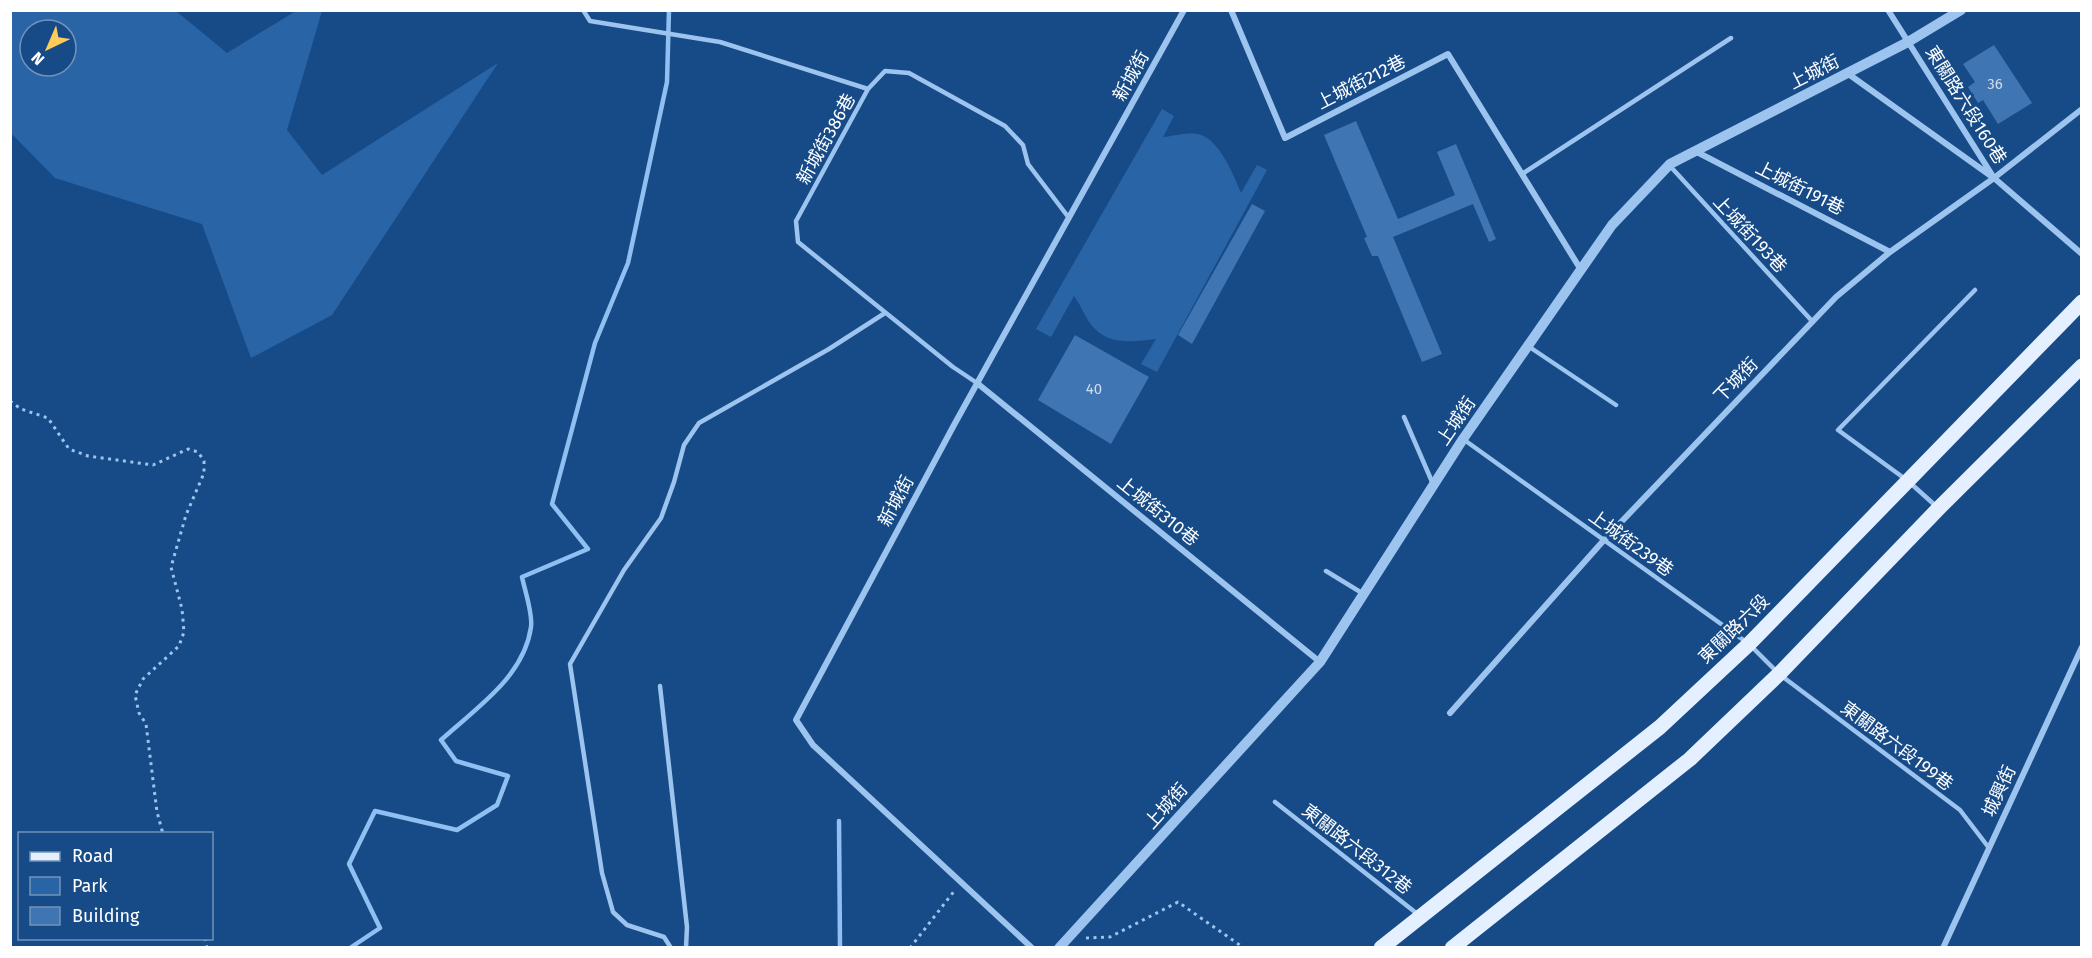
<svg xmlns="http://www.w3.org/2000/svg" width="2092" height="958" viewBox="0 0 2092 958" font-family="'Fira Sans','Noto Sans TC',sans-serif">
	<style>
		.green { fill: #2965a6; fill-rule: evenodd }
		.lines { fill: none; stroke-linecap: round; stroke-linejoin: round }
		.stream { stroke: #90bff1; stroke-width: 4.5 }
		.building { fill: #3f75b2 }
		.path { stroke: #9dc4ee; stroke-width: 3; stroke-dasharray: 3 4.5; stroke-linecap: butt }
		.service { stroke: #9dc4ee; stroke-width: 4.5 }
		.minor { stroke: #9dc4ee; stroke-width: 6 }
		.tertiary { stroke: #9dc4ee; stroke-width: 10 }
		.primary { stroke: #e4efff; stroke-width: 15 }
		.labels { text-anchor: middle; stroke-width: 6; stroke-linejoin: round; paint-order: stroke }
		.number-label { font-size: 15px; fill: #cfdcec }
		.street-label { font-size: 18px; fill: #fff; stroke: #174b88 }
	</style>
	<rect width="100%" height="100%" fill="#174b88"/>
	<!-- green -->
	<path class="green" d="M 11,10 L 176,11 L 227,53 L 296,11 L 322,11 L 287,130 L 322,175 L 498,63 L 332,315 L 251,358 L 202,224 L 55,178 L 11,133 ZM 30,30 L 66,30 L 66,66 L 30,66 Z
		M 1162,109 L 1174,116 L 1163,137 C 1175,136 1190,131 1201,135 C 1220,141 1234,176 1241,193 L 1257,165 L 1267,170 L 1157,372 L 1141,364 L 1156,339 C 1134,341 1111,346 1094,328 C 1085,319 1082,306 1074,296 L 1051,337 L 1036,329 Z"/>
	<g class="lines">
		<!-- stream -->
		<path class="stream" d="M 839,821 L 840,948
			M 350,948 L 380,928 L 349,864 L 375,811 L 457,830 L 497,805 L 508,776 L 456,761 L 441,740 C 476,708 524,677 531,627 C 533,614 525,591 522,577 L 588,549 L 552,504 L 595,343 L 628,263 L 667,82 L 669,10"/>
	</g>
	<!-- building -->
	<path class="building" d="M 1994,45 L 2032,103 L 1998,124 L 1983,100 L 1978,103 L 1968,87 L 1975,82 L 1963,64 Z
		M 1356,121 L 1398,219 L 1455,195 L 1437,152 L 1456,144 L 1496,239 L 1489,242 L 1473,204 L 1393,237 L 1442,354 L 1422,362 L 1378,256 L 1372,256 L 1364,238 L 1367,237 L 1324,135 Z
		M 1252,204 L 1265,211 L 1192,344 L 1178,335 Z
		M 1075,335 L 1149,377 L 1111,444 L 1038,400 Z"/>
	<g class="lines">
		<!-- path -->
		<path class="path" d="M 10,401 L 21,409 L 48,418 L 69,449 L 88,456 L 153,465 L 188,449 L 198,452 L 204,461 L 204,473 L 186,515 L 171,567 L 182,609 L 184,632 L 179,646 L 143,679 L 135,695 L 139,713 L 146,724 L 157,812 L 163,834
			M 205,938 L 207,948
			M 1086,938 L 1110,937 L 1178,902 L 1244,948
			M 910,948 L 955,890"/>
		<!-- service -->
		<path class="service" d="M 583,10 L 590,21 L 720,42 L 868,89
			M 1670,166 L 1812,321
			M 1522,174 L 1731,38
			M 1528,346 L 1616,405
			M 977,383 L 953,367 L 798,242 L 796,221 L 868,89 L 885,71 L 909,73 L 1005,126 L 1023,145 L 1028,164 L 1069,218
			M 1404,417 L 1433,484
			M 1463,439 L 1749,644 L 1779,674 L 1960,810 L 1989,848
			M 1937,507 L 1908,481 L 1838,430 L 1975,290
			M 1326,571 L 1362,593
			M 660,686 L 687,927 L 686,948
			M 1275,802 L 1420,916
			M 671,948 L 664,937 L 627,925 L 613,912 L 602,873 L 570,664 L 624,570 L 661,518 L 674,482 L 684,445 L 699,423 L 829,349 L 885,313"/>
		<!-- minor -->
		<path class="minor" d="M 1231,10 L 1285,138 L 1448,54 L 1581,270
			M 1888,10 L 1994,178 L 2082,254
			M 1847,73 L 1991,176
			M 1695,151 L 1890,252
			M 977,383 L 1320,662
			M 1450,713 L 1604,540 L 1836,297 L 1890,252 L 1994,178 L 2082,109
			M 1032,948 L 813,745 L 796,720 L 954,425 L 1184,10
			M 1943,948 L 2082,647"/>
		<!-- tertiary -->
		<path class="tertiary" d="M 1059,948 L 1320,662 L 1463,439 L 1612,225 L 1670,164 L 1908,42 L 1961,10"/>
		<!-- primary -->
		<path class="primary" d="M 1381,948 L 1660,727 L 1749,644 L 2082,302
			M 1452,948 L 1690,759 L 1779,674 L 1939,508 L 2082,366"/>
	</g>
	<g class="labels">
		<!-- number labels -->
		<g class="number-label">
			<text x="1995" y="89">36</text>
			<text x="1094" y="394">40</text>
		</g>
		<!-- street labels -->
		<g class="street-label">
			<text transform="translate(1814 72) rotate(-27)" y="6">上城街</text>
			<text transform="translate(1131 76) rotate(-61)" y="6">新城街</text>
			<text transform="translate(1361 82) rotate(-27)" y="6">上城街212巷</text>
			<text transform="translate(1966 105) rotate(58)" y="6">東關路六段160巷</text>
			<text transform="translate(826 139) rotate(-61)" y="6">新城街386巷</text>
			<text transform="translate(1800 188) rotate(27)" y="6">上城街191巷</text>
			<text transform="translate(1750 234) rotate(47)" y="6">上城街193巷</text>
			<text transform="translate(1736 380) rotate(-46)" y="6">下城街</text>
			<text transform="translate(1456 421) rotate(-56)" y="6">上城街</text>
			<text transform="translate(896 501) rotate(-62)" y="6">新城街</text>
			<text transform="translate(1158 511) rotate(39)" y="6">上城街310巷</text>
			<text transform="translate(1631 543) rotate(36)" y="6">上城街239巷</text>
			<text transform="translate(1734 629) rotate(-44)" y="6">東關路六段</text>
			<text transform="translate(1897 746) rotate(37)" y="6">東關路六段199巷</text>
			<text transform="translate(1999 791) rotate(-65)" y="6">城興街</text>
			<text transform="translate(1166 806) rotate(-48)" y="6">上城街</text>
			<text transform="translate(1357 849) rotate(38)" y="6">東關路六段312巷</text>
		</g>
	</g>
	<!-- border -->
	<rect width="2092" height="958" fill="none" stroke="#ffffff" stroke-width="24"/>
	<!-- legend -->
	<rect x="18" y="832" width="195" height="108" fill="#174b88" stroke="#7493b8" stroke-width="1.5"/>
	<rect x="30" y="852" width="30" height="9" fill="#e4efff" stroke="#7493b8" stroke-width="1.5"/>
	<text x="72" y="862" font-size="18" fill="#ffffff">Road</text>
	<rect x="30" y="877" width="30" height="18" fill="#2965a6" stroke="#7493b8" stroke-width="1.5"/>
	<text x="72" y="892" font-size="18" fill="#ffffff">Park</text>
	<rect x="30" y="907" width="30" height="18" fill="#3f75b2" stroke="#7493b8" stroke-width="1.5"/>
	<text x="72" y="922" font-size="18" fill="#ffffff">Building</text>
	<!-- north arrow -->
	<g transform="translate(48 48) rotate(224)"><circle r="28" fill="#174b88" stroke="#7493b8" stroke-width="1.5"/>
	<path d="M0-4.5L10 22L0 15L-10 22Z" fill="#ffcc5a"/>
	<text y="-9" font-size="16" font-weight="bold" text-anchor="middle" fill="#ffffff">N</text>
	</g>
</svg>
